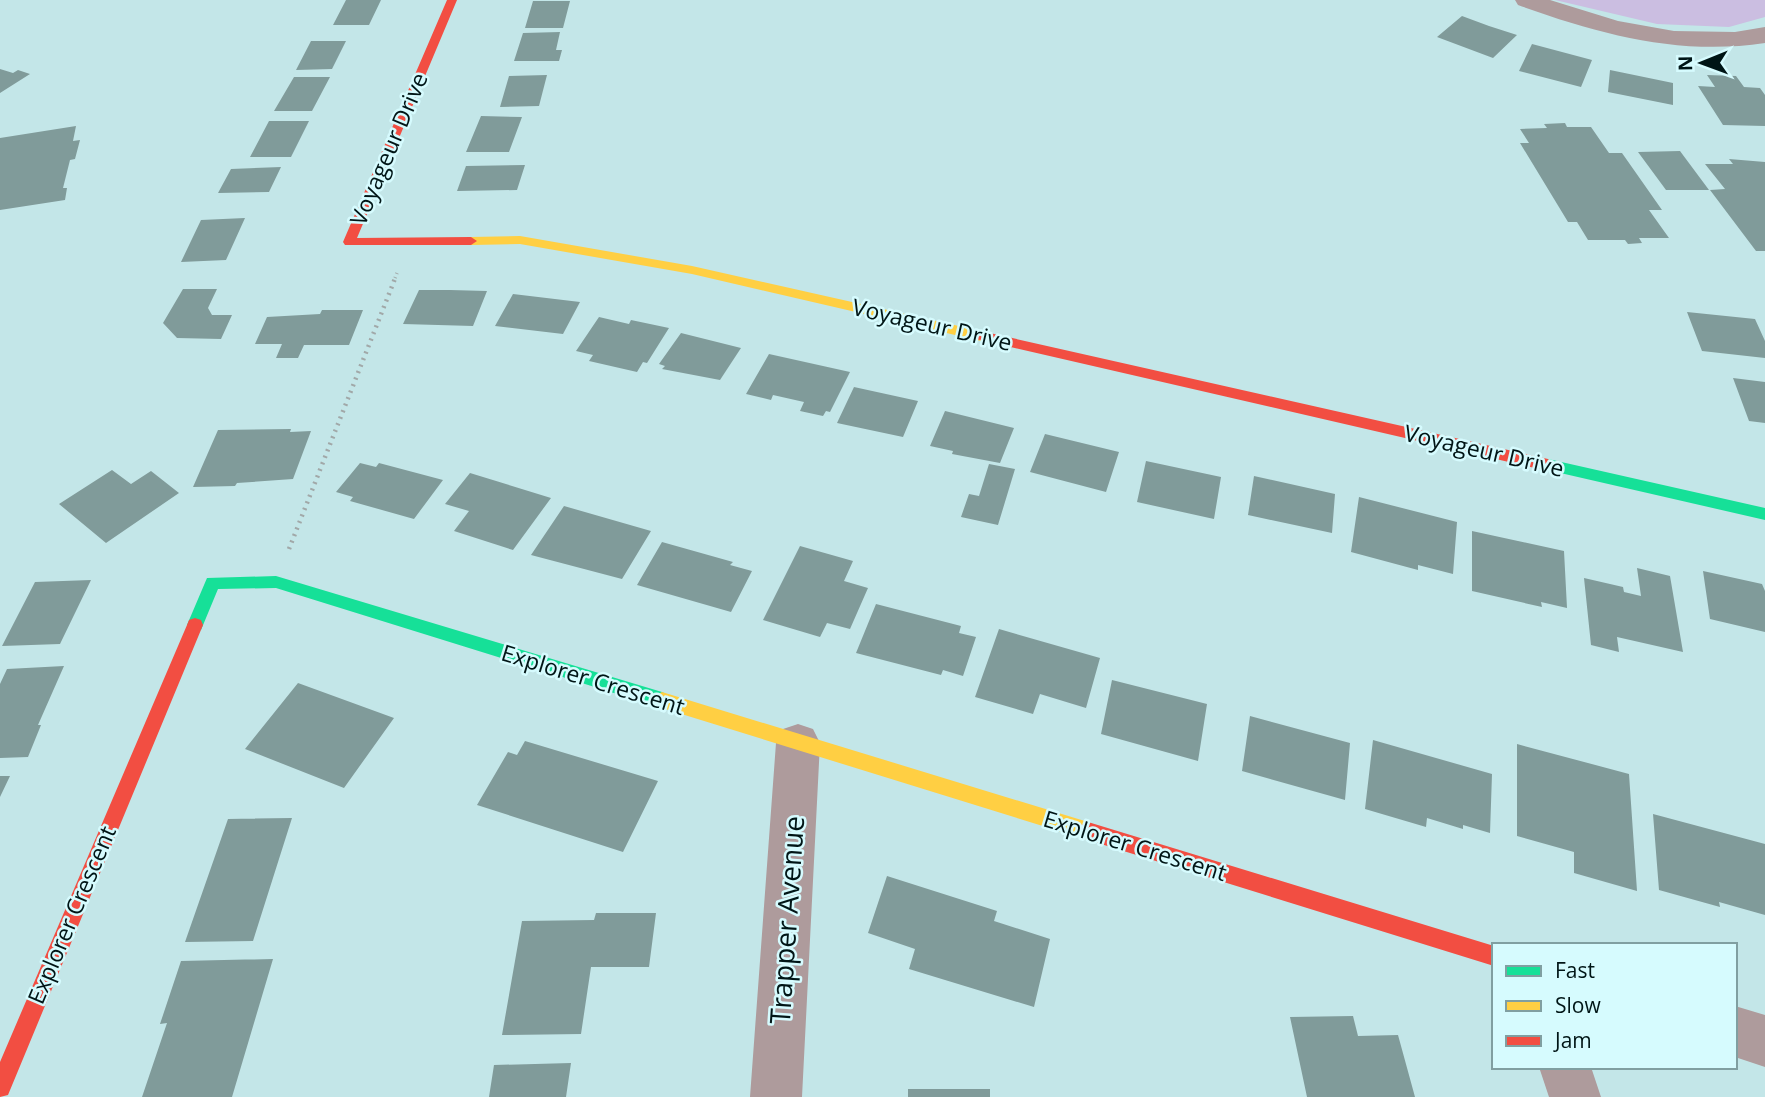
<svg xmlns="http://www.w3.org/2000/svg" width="1765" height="1097" viewBox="0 0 1765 1097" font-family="'Open Sans',sans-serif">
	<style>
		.green { fill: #cbbee1 }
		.building { fill: #809b9a }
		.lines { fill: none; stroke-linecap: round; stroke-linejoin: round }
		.path-far1 { stroke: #a1a8a8; stroke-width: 3.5; stroke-dasharray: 1 3.5; stroke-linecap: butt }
		.path { stroke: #a1a8a8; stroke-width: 4.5; stroke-dasharray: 2 5; stroke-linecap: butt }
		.street { fill: #ae9b9c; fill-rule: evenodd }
		.fast { fill: #16e098; fill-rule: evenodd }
		.slow { fill: #ffcf43; fill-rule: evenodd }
		.jam { fill: #f24e42; fill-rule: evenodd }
		.labels { text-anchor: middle; stroke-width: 5; stroke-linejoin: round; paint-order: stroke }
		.street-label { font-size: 23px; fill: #001516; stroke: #d6fbfe }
		.near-street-label { font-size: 28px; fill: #001516; stroke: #d6fbfe }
	</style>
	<rect width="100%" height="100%" fill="#c3e6e8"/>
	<!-- green -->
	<path class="green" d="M 1555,0 L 1765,0 L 1765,17 L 1729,27 L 1657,24 Z"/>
	<!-- building -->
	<path class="building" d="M 346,0 L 381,0 L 369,25 L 333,25 Z
		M 533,1 L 570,1 L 563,28 L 525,28 Z
		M 1462,16 L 1489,26 L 1517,35 L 1493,58 L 1437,37 Z
		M 560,32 L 556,50 L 562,50 L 559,61 L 514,61 L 523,33 Z
		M 311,41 L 346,41 L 332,69 L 296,70 Z
		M 1532,44 L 1592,60 L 1581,87 L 1519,71 Z
		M 0,69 L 13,73 L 18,70 L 30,74 L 0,93 Z
		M 1610,70 L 1673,83 L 1673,105 L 1608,92 Z
		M 547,75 L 539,106 L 500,107 L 509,76 Z
		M 1707,75 L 1736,76 L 1744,87 L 1760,88 L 1765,95 L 1765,126 L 1723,125 L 1698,86 L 1715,87 Z
		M 294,77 L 330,77 L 312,111 L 274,111 Z
		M 481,116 L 522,117 L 509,152 L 466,152 Z
		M 269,121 L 309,121 L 291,157 L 250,157 Z
		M 1565,123 L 1567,127 L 1591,127 L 1609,153 L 1622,153 L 1662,210 L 1649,210 L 1669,238 L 1639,238 L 1642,243 L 1628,244 L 1625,240 L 1588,240 L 1577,222 L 1568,222 L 1520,143 L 1529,143 L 1520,129 L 1547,128 L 1544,124 Z
		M 76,126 L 73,141 L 80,140 L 75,159 L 70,160 L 63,188 L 67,188 L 65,200 L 0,210 L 0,138 Z
		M 1680,151 L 1709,190 L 1666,190 L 1638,152 Z
		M 1729,159 L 1765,162 L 1765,251 L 1756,251 L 1710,190 L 1725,189 L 1705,164 L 1733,164 Z
		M 525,165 L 517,190 L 457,191 L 466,166 Z
		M 281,167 L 269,192 L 218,193 L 231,169 Z
		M 245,218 L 226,260 L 181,262 L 201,220 Z
		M 183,289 L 217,289 L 208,308 L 212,315 L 232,315 L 221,339 L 177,338 L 163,323 Z
		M 419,290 L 450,290 L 487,291 L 473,326 L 403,324 Z
		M 513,294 L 580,302 L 563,334 L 495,326 Z
		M 322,310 L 363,310 L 349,345 L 304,345 L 298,358 L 276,358 L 282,344 L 255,344 L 267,317 L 320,314 Z
		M 1687,312 L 1755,319 L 1765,341 L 1765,358 L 1702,351 Z
		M 599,317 L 629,324 L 631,320 L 669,328 L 647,363 L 643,362 L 637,372 L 589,361 L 593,355 L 576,351 Z
		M 681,333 L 741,348 L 720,380 L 662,369 L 665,366 L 659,364 Z
		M 769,354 L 850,372 L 830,412 L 826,411 L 823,416 L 800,411 L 804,402 L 773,395 L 771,400 L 746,394 Z
		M 1733,378 L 1765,382 L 1765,423 L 1749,421 Z
		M 854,387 L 918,401 L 903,437 L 837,423 Z
		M 945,411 L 1014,428 L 1000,463 L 952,454 L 953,451 L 930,446 Z
		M 291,429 L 290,432 L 311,431 L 293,479 L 237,483 L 235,486 L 193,487 L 218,430 Z
		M 1045,434 L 1119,452 L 1106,492 L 1030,472 Z
		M 1146,461 L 1221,477 L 1214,519 L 1137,502 Z
		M 360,463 L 376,467 L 379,463 L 443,480 L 414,519 L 350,501 L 353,497 L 336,492 Z
		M 989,464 L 1015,469 L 998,525 L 961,517 L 969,494 L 979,496 Z
		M 112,470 L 131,484 L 151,471 L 179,493 L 106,543 L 59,504 Z
		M 470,473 L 551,498 L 513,550 L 454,531 L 469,511 L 445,504 Z
		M 1254,476 L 1335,494 L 1332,533 L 1248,515 Z
		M 1359,497 L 1457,522 L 1453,574 L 1418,565 L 1418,570 L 1351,552 Z
		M 564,506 L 651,531 L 622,579 L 531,555 Z
		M 1472,531 L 1564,551 L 1567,608 L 1541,602 L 1542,607 L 1472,591 Z
		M 662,542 L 733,562 L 730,565 L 752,571 L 731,612 L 637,585 Z
		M 800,546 L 853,561 L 844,581 L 868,588 L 850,629 L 827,623 L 820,637 L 763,620 Z
		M 1637,568 L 1670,576 L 1683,652 L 1617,637 L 1619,652 L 1591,645 L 1584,578 L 1623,587 L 1624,592 L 1641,596 Z
		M 1703,571 L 1762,584 L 1765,591 L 1765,632 L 1710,619 Z
		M 91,580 L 60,644 L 2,646 L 35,582 Z
		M 876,604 L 961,626 L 959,633 L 976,637 L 963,676 L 943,670 L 941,675 L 856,653 Z
		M 999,629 L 1100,658 L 1086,708 L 1040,694 L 1033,714 L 975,697 Z
		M 64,666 L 38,725 L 41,725 L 28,757 L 0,758 L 0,684 L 7,669 Z
		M 1112,680 L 1207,704 L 1198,761 L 1101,734 Z
		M 298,683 L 394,718 L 344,788 L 245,749 Z
		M 1250,716 L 1350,743 L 1345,800 L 1242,771 Z
		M 1373,740 L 1492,774 L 1490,833 L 1463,825 L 1463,829 L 1427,818 L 1426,827 L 1365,809 Z
		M 525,741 L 658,781 L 623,852 L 477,805 L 508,752 L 517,755 Z
		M 1517,744 L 1629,774 L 1637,891 L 1574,873 L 1574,852 L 1517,836 Z
		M 0,776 L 10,776 L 0,797 Z
		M 1653,814 L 1765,844 L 1765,915 L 1719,902 L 1720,907 L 1659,890 Z
		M 292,818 L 253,941 L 185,942 L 228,819 Z
		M 887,876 L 997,911 L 994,921 L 1050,939 L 1034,1007 L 909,969 L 915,949 L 868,933 Z
		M 596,913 L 656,913 L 649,967 L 591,967 L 581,1034 L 502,1035 L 522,921 L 594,920 Z
		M 273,959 L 232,1097 L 142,1097 L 167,1023 L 160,1024 L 181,961 Z
		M 1353,1016 L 1358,1036 L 1398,1035 L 1415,1097 L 1307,1097 L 1290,1017 Z
		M 571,1063 L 566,1097 L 489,1097 L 494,1065 Z
		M 908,1089 L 990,1089 L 990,1097 L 908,1097 Z"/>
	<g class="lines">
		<!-- path-far1 -->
		<path class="path-far1" d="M 395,278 L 397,273"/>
		<!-- path -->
		<path class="path" d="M 289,549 L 396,276"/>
		<!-- street -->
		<path class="street" d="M 1515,0 L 1550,0 L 1618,21 L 1674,31 L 1735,32 L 1765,27 L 1765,43 C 1679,56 1599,34 1518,5 Z
			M 798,724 L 813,729 L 820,743 L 802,1097 L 750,1097 L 776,743 L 783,729 Z
			M 1735,1006 L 1765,1015 L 1765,1067 L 1735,1057 Z
			M 1539,1067 L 1591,1067 L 1601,1097 L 1549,1097 Z"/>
		<!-- fast -->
		<path class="fast" d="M 1548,459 L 1765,508 L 1765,520 L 1543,469 L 1541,465 L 1543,461 Z
			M 276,576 L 662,692 L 668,695 L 671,700 L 668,705 L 662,708 L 276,588 L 218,589 L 201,630 L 195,632 L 189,630 L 187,625 L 207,578 Z"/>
		<!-- slow -->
		<path class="slow" d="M 520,236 L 692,266 L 981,331 L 988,336 L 981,341 L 692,274 L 520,244 L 471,245 L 465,241 L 471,237 Z
			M 662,692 L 1088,822 L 1095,825 L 1097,831 L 1095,837 L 1088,840 L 662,708 L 656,705 L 653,700 L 656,695 Z"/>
		<!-- jam -->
		<path class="jam" d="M 447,0 L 457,0 L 357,238 L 471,237 L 477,241 L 471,245 L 345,245 L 343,242 Z
			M 981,331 L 1548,459 L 1555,465 L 1548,471 L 976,339 L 974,336 Z
			M 195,618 L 201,620 L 203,625 L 8,1095 L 0,1097 L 0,1062 L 187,625 L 189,620 Z
			M 1088,822 L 1494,946 L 1494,966 L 1088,840 L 1081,837 L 1079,831 L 1081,825 Z"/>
	</g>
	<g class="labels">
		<!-- street labels -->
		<g class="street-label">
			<text transform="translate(389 149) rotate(-67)" y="8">Voyageur Drive</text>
			<text transform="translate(932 325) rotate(13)" y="8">Voyageur Drive</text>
			<text transform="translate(1484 451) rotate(13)" y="8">Voyageur Drive</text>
			<text transform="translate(593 680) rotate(17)" y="8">Explorer Crescent</text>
			<text transform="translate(1135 846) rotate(17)" y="8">Explorer Crescent</text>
			<text transform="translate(72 915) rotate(-67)" y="8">Explorer Crescent</text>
		</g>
		<!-- near-street labels -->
		<g class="near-street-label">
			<text transform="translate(787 920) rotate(-86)" y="10">Trapper Avenue</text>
		</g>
	</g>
	<!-- legend -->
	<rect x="1492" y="943" width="245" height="126" fill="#d6fbfe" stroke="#809fa1" stroke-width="2"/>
	<rect x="1506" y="966" width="35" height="10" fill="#16e098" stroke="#809fa1" stroke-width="2"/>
	<text x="1555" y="978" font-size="21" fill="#001516">Fast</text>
	<rect x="1506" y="1001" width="35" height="10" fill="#ffcf43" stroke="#809fa1" stroke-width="2"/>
	<text x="1555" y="1013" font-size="21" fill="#001516">Slow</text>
	<rect x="1506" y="1036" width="35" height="10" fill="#f24e42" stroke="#809fa1" stroke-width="2"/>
	<text x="1555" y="1048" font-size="21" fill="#001516">Jam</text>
	<!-- north arrow -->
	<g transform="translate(1702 63) rotate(269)" stroke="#d6fbfe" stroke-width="5" paint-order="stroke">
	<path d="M0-5L12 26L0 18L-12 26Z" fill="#001516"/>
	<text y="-10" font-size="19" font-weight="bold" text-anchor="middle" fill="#001516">N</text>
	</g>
</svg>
